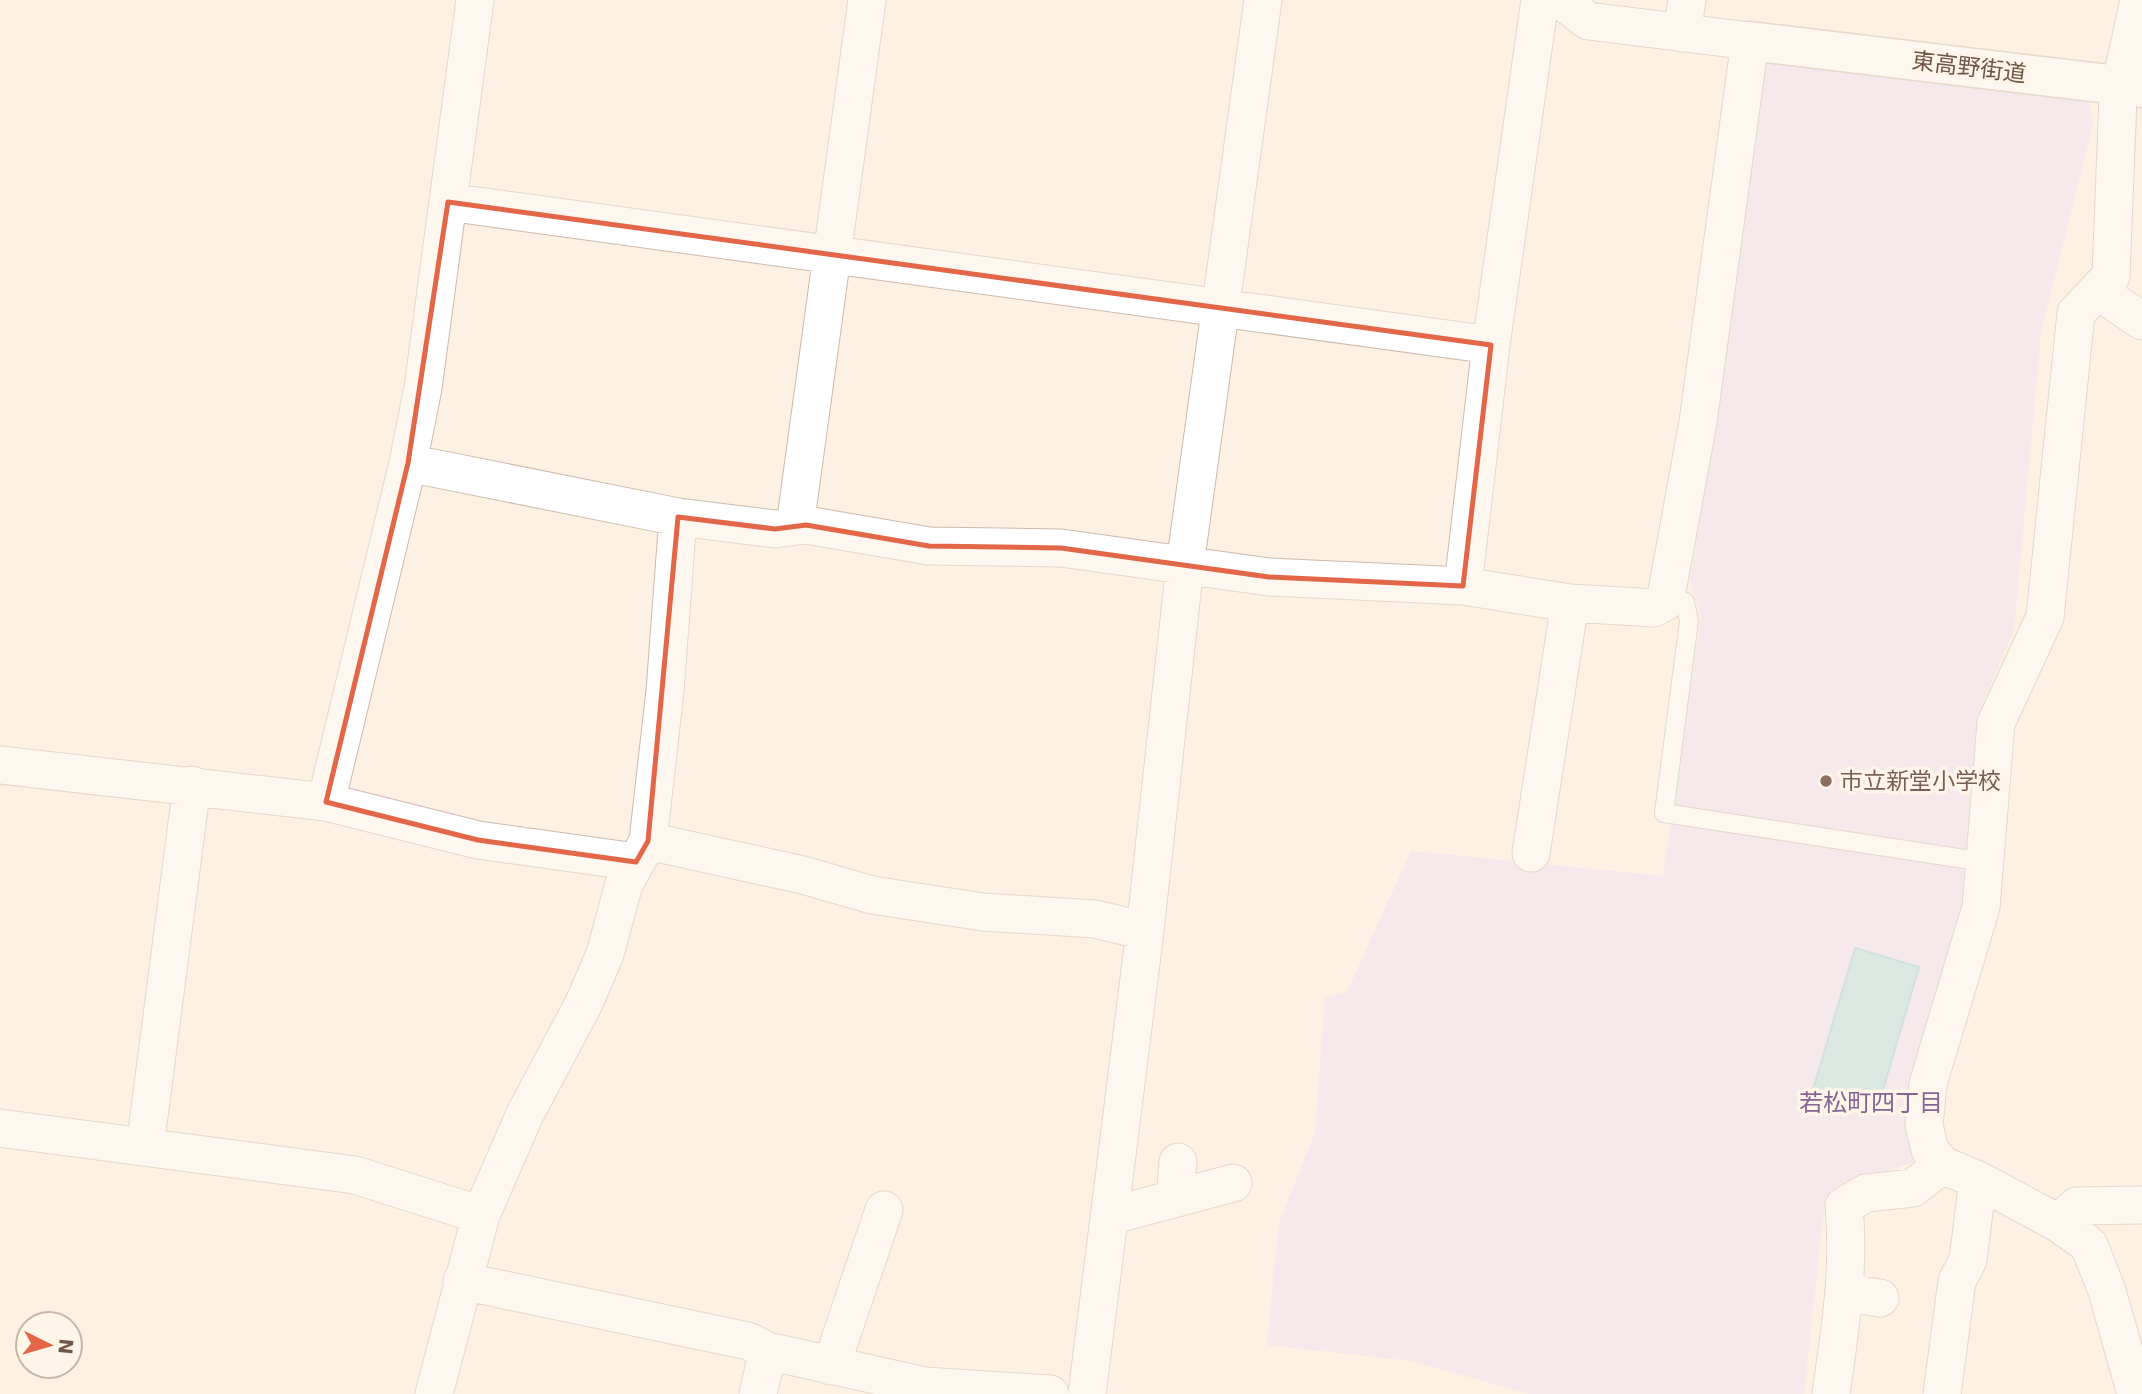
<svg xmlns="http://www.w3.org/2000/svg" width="2142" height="1394" viewBox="0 0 2142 1394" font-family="'DejaVu Sans','Noto Sans JP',sans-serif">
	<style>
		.education { fill: #eedff8 }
		.water { fill: #b7dfe4; stroke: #9ecfd6; stroke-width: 2 }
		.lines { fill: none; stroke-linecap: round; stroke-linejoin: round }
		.service-casing { stroke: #cebaac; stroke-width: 20 }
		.minor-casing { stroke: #cebaac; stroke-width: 39 }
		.tertiary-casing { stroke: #cebaac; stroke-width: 41 }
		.service { stroke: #fff; stroke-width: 18 }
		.minor { stroke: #fff; stroke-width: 37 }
		.tertiary { stroke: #fff; stroke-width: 38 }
		.marked { fill: none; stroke: #e36649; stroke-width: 5; stroke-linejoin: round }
		.education-dot { fill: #8d6e63; stroke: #fff5e8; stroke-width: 2.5 }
		.labels { text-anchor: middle; stroke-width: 7; stroke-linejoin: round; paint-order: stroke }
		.street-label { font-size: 23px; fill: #725649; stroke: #fff5e8 }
		.education-label { font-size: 23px; fill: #785e54; stroke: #fff5e8; text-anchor: start }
		.neighbourhood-label { font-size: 24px; fill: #846596; stroke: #fff5e8 }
	</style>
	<rect width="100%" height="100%" fill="#fcf1e2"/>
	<!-- education -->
	<path class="education" d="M 1767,54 L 2088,96 L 2093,125 L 2041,332 L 2014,629 L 1979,712 L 1968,896 L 1908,1089 L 1913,1162 L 1857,1182 L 1824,1208 L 1804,1394 L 1530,1394 L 1412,1361 L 1267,1345 L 1279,1223 L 1315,1133 L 1325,998 L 1347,992 L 1411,851 L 1663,876 L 1701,617 L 1690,582 Z"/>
	<!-- water -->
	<path class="water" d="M 1855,948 L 1919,967 L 1877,1110 L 1813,1090 Z"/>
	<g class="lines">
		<!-- service casing -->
		<g class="service-casing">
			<path id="service" d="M 1665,602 L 1685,602 L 1689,621 L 1664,813 L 1984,862"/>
		</g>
		<!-- minor casing -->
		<g class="minor-casing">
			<path id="minor" d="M 1682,33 L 1687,0
				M 448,202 L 1491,345
				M 2098,291 L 2142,321
				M 408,463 L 678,517 L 775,529 L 806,525 L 929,546 L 1061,548 L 1269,577 L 1463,586 L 1570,603 L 1654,608 L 1665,602 L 1698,422 L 1750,41 L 1588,21 L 1561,0
				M 795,526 L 867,0
				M 1463,586 L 1491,345 L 1540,0
				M 0,765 L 326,802 L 478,840 L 636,862
				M 326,802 L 408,463 L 423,388 L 475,0
				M 648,841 L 803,875 L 872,895 L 983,912 L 1095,919 L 1145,931
				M 1531,853 L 1570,603
				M 0,1128 L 355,1175 L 481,1215
				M 145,1147 L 192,785
				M 1175,1198 L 1178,1162
				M 1110,1216 L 1233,1183
				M 2058,1223 L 2077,1206 L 2142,1205
				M 462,1281 L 748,1341 L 768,1351 L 925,1386 L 1050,1394
				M 1846,1293 L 1880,1298
				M 831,1366 L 884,1210
				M 434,1394 L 481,1215 L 525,1114 L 584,1003 L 605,954 L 624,884 L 648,841 L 665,691 L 678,517
				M 758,1394 L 768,1351
				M 1087,1394 L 1145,931 L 1185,565 L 1263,0
				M 1831,1394 C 1840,1330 1850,1270 1844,1206 L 1866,1193 L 1913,1188 L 1942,1165
				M 1942,1394 L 1957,1281 L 1968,1260 L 1978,1180
				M 2136,1394 L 2107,1291 L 2089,1245 L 2058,1223 L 1978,1180 L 1942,1165 L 1930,1150 L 1924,1125 L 1928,1084 L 1981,907 L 1996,723 L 2045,617 L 2076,313 L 2111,276 L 2118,97 L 2139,0"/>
		</g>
		<!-- tertiary casing -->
		<g class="tertiary-casing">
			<path id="tertiary" d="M 1750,41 L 2142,88"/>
		</g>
		<!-- service -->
		<use href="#service" class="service"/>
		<!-- minor -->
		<use href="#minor" class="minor"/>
		<!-- tertiary -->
		<use href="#tertiary" class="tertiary"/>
	</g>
	<!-- marked area -->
	<path d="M0 0H2142V1394H0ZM 448,202 L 1491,345 L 1463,586 L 1269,577 L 1061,548 L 929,546 L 806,525 L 775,529 L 678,517 L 648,841 L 636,862 L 478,840 L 326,802 L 408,463 Z" fill="#fcf1e2" fill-opacity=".55" fill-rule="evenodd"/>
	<path class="marked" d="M 448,202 L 1491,345 L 1463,586 L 1269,577 L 1061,548 L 929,546 L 806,525 L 775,529 L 678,517 L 648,841 L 636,862 L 478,840 L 326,802 L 408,463 Z"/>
	<!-- markers -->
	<circle class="education-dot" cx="1826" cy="781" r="7"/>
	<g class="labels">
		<!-- street labels -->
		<g class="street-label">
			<text transform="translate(1969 67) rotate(7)" y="8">東高野街道</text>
		</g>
		<!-- education labels -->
		<g class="education-label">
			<text x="1840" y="789">市立新堂小学校</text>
		</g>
		<!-- neighbourhood labels -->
		<g class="neighbourhood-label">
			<text x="1871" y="1111">若松町四丁目</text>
		</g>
	</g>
	<!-- north arrow -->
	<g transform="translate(49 1345) rotate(95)"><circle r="33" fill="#fff5e8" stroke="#c7b5a8" stroke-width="2"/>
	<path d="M0-5L12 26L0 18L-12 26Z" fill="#e36649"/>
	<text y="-10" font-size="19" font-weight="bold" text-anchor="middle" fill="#725649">N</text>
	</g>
</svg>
